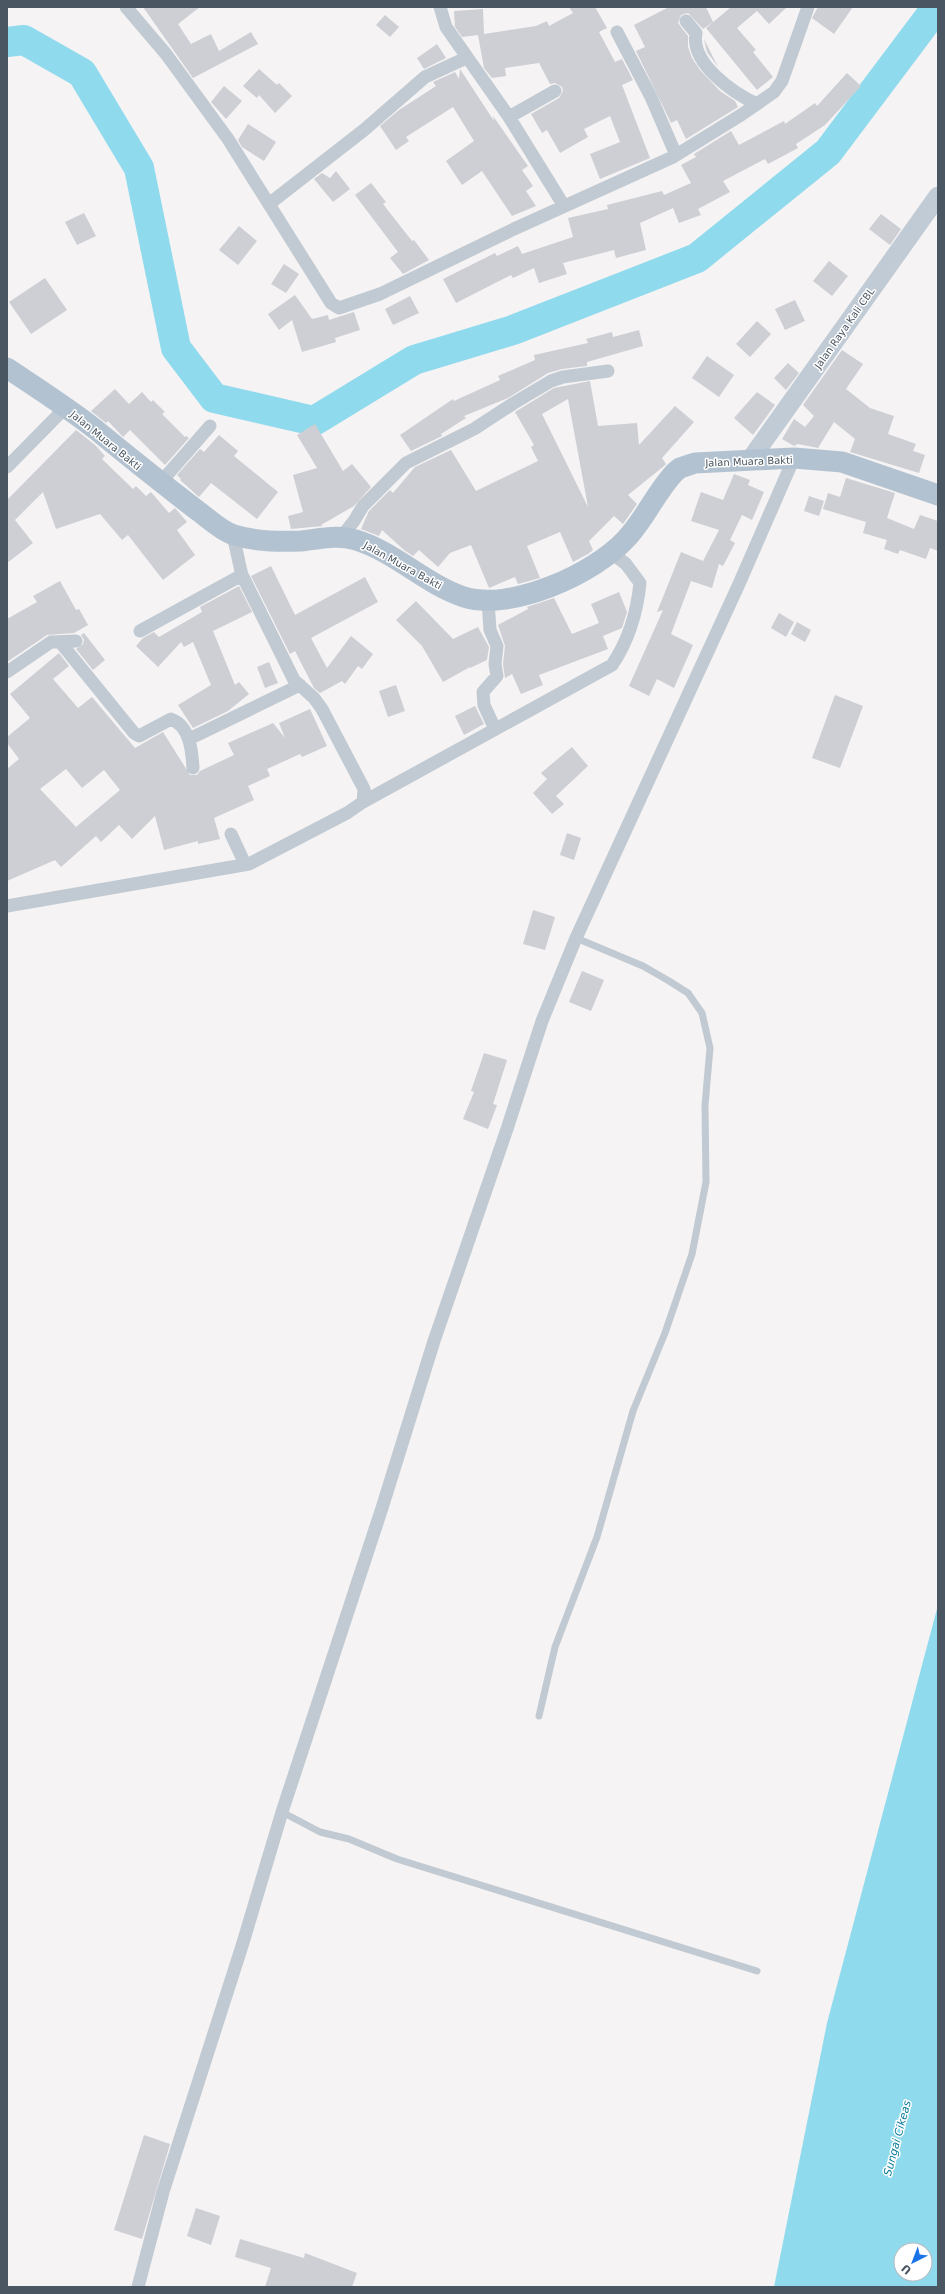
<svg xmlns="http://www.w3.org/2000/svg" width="945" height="2294" viewBox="0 0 945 2294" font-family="'DejaVu Sans',sans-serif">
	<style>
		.water { fill: #90daee; fill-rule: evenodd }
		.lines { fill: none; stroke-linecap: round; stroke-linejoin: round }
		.river { stroke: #90daee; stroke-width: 30 }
		.building { fill: #cdcfd5; fill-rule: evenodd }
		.lane { stroke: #c1cad2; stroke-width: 7 }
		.street { stroke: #c1cad2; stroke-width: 13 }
		.secondary { stroke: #c1cbd6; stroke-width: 19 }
		.primary { stroke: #b3c2d1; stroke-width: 21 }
		.labels { text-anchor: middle; stroke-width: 3; stroke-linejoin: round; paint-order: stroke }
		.street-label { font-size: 10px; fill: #4a5661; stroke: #fff }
		.water-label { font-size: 11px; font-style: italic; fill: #0c7c9b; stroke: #fff }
	</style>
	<rect width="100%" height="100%" fill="#f5f3f3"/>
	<!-- water -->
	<path class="water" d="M 938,1605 L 938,2287 L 774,2287 L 827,2023 ZM 901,2250 L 925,2250 L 925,2274 L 901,2274 Z"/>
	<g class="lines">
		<!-- river -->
		<path class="river" d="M 7,42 L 24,40 L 82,73 L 139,168 L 176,348 L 214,398 L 314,421 L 414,360 L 513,330 L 697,258 L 828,152 L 937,7"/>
	</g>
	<!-- building -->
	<path class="building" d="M 143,7 L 200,7 L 178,24 L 191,44 L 211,34 L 219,51 L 251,32 L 258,44 L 193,78 Z
		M 569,7 L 595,7 L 607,28 L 599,32 L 615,62 L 622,59 L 633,80 L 622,85 L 650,158 L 600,179 L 590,154 L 620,142 L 610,116 L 584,129 L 588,137 L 560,153 L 547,130 L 542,133 L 531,114 L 559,98 L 563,91 L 562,87 L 555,83 L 550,84 L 539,63 L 505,68 L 506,76 L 492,78 L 484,68 L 478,35 L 462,37 L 455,27 L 454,11 L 483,9 L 484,34 L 536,26 L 547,21 L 549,26 L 573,13 Z
		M 669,7 L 706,7 L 713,22 L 703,29 L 688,13 L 681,15 L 678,23 L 688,36 L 688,47 L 692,58 L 700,70 L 720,91 L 735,101 L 738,107 L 686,139 L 677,120 L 671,123 L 636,51 L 645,47 L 634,25 Z
		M 731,7 L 787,7 L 769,24 L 757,11 L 737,28 L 756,50 L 753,52 L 773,77 L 757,90 L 706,28 Z
		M 818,7 L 853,7 L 834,34 L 812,18 Z
		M 385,15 L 399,27 L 390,37 L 376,25 Z
		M 704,39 L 718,67 L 707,52 Z
		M 437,44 L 446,58 L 424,69 L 417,58 Z
		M 259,69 L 277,85 L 279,83 L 292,96 L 275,113 L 259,95 L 257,98 L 243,86 Z
		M 460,69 L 494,121 L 493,116 L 528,166 L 522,170 L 533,186 L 526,191 L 536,206 L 512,216 L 482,171 L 462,185 L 446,161 L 474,141 L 453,107 L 406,137 L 409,141 L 396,150 L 380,126 L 399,110 L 436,86 L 433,82 L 455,72 L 459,79 Z
		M 847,73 L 861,86 L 825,125 L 796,144 L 798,148 L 768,164 L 765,159 L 723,181 L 730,192 L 698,209 L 701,215 L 679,223 L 673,208 L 640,223 L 646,250 L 616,258 L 614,250 L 563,263 L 567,274 L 539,283 L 534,268 L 513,278 L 511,275 L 456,303 L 443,279 L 495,253 L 497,256 L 518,246 L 522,254 L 573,237 L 568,218 L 608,209 L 607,205 L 662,191 L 664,195 L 691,183 L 681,165 L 696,157 L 694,154 L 731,131 L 739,145 L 784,121 L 785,124 L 815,103 L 817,106 Z
		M 224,86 L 242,101 L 226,119 L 211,102 Z
		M 248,124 L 276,142 L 264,161 L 242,147 L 238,140 Z
		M 336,171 L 350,189 L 333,202 L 314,179 L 322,173 L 330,178 Z
		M 371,183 L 386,202 L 383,204 L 412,241 L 414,240 L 429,260 L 403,274 L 390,258 L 398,252 L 355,195 Z
		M 84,213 L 96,236 L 77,245 L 65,222 Z
		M 881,214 L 901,229 L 890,245 L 869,229 Z
		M 239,226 L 257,241 L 238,265 L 219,250 Z
		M 829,261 L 848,276 L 832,296 L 813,281 Z
		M 284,264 L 299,274 L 286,293 L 271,284 Z
		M 45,278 L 67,310 L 31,334 L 9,302 Z
		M 295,295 L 312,319 L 328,315 L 329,320 L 354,312 L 360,330 L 335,338 L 336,342 L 302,352 L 292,320 L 279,330 L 268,314 Z
		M 410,296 L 419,313 L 393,325 L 385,309 Z
		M 795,300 L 805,321 L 785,330 L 775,309 Z
		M 757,321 L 771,334 L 750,357 L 736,344 Z
		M 639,330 L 643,346 L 587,362 L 587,366 L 562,369 L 548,373 L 508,398 L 464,416 L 466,418 L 441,434 L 442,436 L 411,451 L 400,435 L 453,399 L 454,401 L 500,380 L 498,376 L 535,360 L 534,355 L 588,343 L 586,339 L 612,332 L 613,337 Z
		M 842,350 L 863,364 L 846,389 L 870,408 L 894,416 L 888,434 L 916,444 L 913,451 L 925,455 L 919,473 L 850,452 L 855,439 L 834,422 L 818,448 L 798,444 L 794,446 L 782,439 L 794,419 L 805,427 L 814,416 L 803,405 Z
		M 707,356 L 734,375 L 719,397 L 692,378 Z
		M 788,363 L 799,373 L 786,390 L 774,378 Z
		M 590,381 L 598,426 L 637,423 L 639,445 L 675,406 L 694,422 L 662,458 L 666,464 L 664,466 L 628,495 L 637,504 L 623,524 L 614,516 L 589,541 L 593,550 L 588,554 L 573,562 L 560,532 L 527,546 L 540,578 L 518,584 L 515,577 L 489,588 L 471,545 L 450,553 L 438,567 L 419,550 L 413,556 L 404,550 L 382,530 L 379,536 L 361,529 L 369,511 L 390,490 L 393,493 L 415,467 L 451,450 L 476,491 L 538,461 L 531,447 L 534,445 L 515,412 L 554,388 ZM 568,399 L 588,507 L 542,414 Z
		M 115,389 L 129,404 L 142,392 L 151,402 L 153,400 L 165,412 L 162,414 L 185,437 L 186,436 L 189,438 L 165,465 L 130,430 L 123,437 L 108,421 L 106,423 L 91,411 Z
		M 757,392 L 775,405 L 753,435 L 734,418 Z
		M 315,424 L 343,471 L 352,464 L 371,487 L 354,506 L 321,525 L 323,526 L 291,529 L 288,516 L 303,512 L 293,475 L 317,468 L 297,435 Z
		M 76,430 L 95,445 L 105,456 L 102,459 L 133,489 L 136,486 L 146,496 L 151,492 L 169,513 L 175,508 L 187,522 L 177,530 L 195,555 L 163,580 L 128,535 L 122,540 L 100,514 L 56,529 L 43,492 L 15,520 L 33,543 L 7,563 L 7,500 Z
		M 219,435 L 238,451 L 234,456 L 278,492 L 257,519 L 211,483 L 199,497 L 180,480 L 181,479 L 177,475 L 200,449 L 204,452 Z
		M 734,474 L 750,480 L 748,485 L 764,492 L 752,520 L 742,515 L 730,540 L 735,543 L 723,566 L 719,564 L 712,588 L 691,581 L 671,634 L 693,645 L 674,688 L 657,679 L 649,696 L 629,686 L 663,610 L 657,612 L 681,552 L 703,561 L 719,530 L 691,521 L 701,492 L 723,500 Z
		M 846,478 L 895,493 L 887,518 L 914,529 L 920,515 L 938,521 L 938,551 L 930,548 L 926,559 L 900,550 L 898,554 L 884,549 L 887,540 L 863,533 L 866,522 L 823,509 L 828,493 L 840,497 Z
		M 809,496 L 824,501 L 819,516 L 804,511 Z
		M 271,566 L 295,615 L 365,577 L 378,602 L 311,638 L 327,668 L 351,636 L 373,654 L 362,669 L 358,666 L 345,684 L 342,681 L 320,693 L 314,688 L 295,651 L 290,654 L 251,576 Z
		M 60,581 L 76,610 L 79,609 L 88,625 L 74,633 L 47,635 L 7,662 L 7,619 L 37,602 L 33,596 Z
		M 239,586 L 252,612 L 213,631 L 235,685 L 239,682 L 249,694 L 228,711 L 193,728 L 178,705 L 211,685 L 193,642 L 184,647 L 181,642 L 158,667 L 136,646 L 143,638 L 154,632 L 159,637 L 202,612 L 200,607 Z
		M 619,592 L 627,612 L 622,628 L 603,636 L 608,649 L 539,675 L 543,685 L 521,694 L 512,674 L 505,678 L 503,664 L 505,646 L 498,625 L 528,609 L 527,607 L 554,598 L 572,634 L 599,623 L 591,604 Z
		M 416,601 L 453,639 L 478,627 L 489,647 L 487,660 L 470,668 L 470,667 L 443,682 L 422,646 L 396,620 Z
		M 779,613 L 794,622 L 786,637 L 771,628 Z
		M 797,622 L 811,630 L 805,642 L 791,634 Z
		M 84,633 L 105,660 L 93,670 L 76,649 L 83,644 L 84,640 L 81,635 Z
		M 59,653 L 69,666 L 53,679 L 78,708 L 92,697 L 135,748 L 163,732 L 190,775 L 197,775 L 200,771 L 234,755 L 228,743 L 273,723 L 285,738 L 279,723 L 310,709 L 327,746 L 302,757 L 300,754 L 267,769 L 270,776 L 248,786 L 254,800 L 214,818 L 220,839 L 198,844 L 198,841 L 164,850 L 155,816 L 132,839 L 119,825 L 101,842 L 96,836 L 61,867 L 55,860 L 7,881 L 7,769 L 19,759 L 7,743 L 7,737 L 30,718 L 10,694 ZM 66,769 L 82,788 L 104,770 L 120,790 L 76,827 L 40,789 Z
		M 269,662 L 278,683 L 265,688 L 257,667 Z
		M 396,685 L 405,711 L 388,717 L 379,691 Z
		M 835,695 L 863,706 L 840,768 L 812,758 Z
		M 475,706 L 484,724 L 464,735 L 455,716 Z
		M 572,747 L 588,766 L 556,796 L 564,804 L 552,814 L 533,793 L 547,779 L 541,773 Z
		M 567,833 L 581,838 L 574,860 L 560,855 Z
		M 533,910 L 555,917 L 545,950 L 523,944 Z
		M 582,971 L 604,980 L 591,1011 L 569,1002 Z
		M 484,1053 L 507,1060 L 493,1104 L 497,1105 L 488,1129 L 463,1119 L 474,1092 L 471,1091 Z
		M 144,2135 L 170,2144 L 142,2239 L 114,2230 Z
		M 196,2208 L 220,2216 L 211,2245 L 187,2236 Z
		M 240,2239 L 304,2258 L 305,2253 L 357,2273 L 352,2287 L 265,2287 L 271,2268 L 235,2257 Z"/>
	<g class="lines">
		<!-- lane -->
		<path class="lane" d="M 539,1716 L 555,1647 L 597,1537 L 633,1411 L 665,1333 L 692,1254 L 706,1182 L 705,1105 L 710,1048 L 702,1013 L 688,993 L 669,981 L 643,966 L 576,938
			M 282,1812 L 320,1832 L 349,1839 L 397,1859 L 757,1971"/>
		<!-- street -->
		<path class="street" d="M 126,7 L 166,54 L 228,139 L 331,303 L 339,308 L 380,294 L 514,229 L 673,157 L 741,115 L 774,92 L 782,81 L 808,7
			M 440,7 L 446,27 L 509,117 L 564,206
			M 686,21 L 696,33 C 690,63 733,93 757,104
			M 617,32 L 651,97 L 676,155
			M 509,117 L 555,91
			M 269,204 L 364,130 L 425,77 L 466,58
			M 7,467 L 66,407
			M 160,483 L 210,426
			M 232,534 C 237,548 238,561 242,575 L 294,680 L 314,698 L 322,709 L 364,789 L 363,802
			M 342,536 L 354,521 L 363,506 L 406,463 L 474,429 L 514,403 L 551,381 L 563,377 L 608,371
			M 488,601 L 490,630 L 497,646 L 495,664 L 497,676 L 483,692 L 484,705 L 495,729
			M 140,631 L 242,575
			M 60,642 L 134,733 L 139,736 L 171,719 C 190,726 192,751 193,768
			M 7,672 L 51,642 L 76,641
			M 189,739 L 300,685
			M 231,834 L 245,864
			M 7,906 L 249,864 L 347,813 L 363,802 L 612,665 C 629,640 637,613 640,583 L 626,564 L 613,554
			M 138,2287 L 163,2192 L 242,1946 L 282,1812 L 382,1508 L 434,1341 L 507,1129 L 542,1021 L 576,938 L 739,584 L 794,458"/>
		<!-- secondary -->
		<path class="secondary" d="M 750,460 L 938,196"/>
		<!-- primary -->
		<path class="primary" d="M 7,368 C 37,388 67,407 95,429 C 129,457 163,484 198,511 C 208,518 221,531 234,535 C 254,541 279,542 301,541 C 320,539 337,534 356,540 C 395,552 425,584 464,597 C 511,612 595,573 626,539 C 645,519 656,492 675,472 L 680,468 L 695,463 L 794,458 L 842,462 L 938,495"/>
	</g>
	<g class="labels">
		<!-- street labels -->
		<g class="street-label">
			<text transform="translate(844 328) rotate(-55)" y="4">Jalan Raya Kali CBL</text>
			<text transform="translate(106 440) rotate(39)" y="4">Jalan Muara Bakti</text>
			<text transform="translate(749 461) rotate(-2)" y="4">Jalan Muara Bakti</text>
			<text transform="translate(403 565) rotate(29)" y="4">Jalan Muara Bakti</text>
		</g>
		<!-- water labels -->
		<g class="water-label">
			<text transform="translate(897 2138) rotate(-75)" y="4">Sungai Cikeas</text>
		</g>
	</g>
	<!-- border -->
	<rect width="945" height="2294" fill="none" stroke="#4a5661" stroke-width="16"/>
	<!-- north arrow -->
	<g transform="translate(913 2262) rotate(222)"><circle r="19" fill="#ffffff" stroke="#b7bbc0"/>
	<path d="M0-3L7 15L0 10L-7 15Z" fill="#1a73e8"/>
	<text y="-6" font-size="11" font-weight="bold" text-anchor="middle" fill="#4a5661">U</text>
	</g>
</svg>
